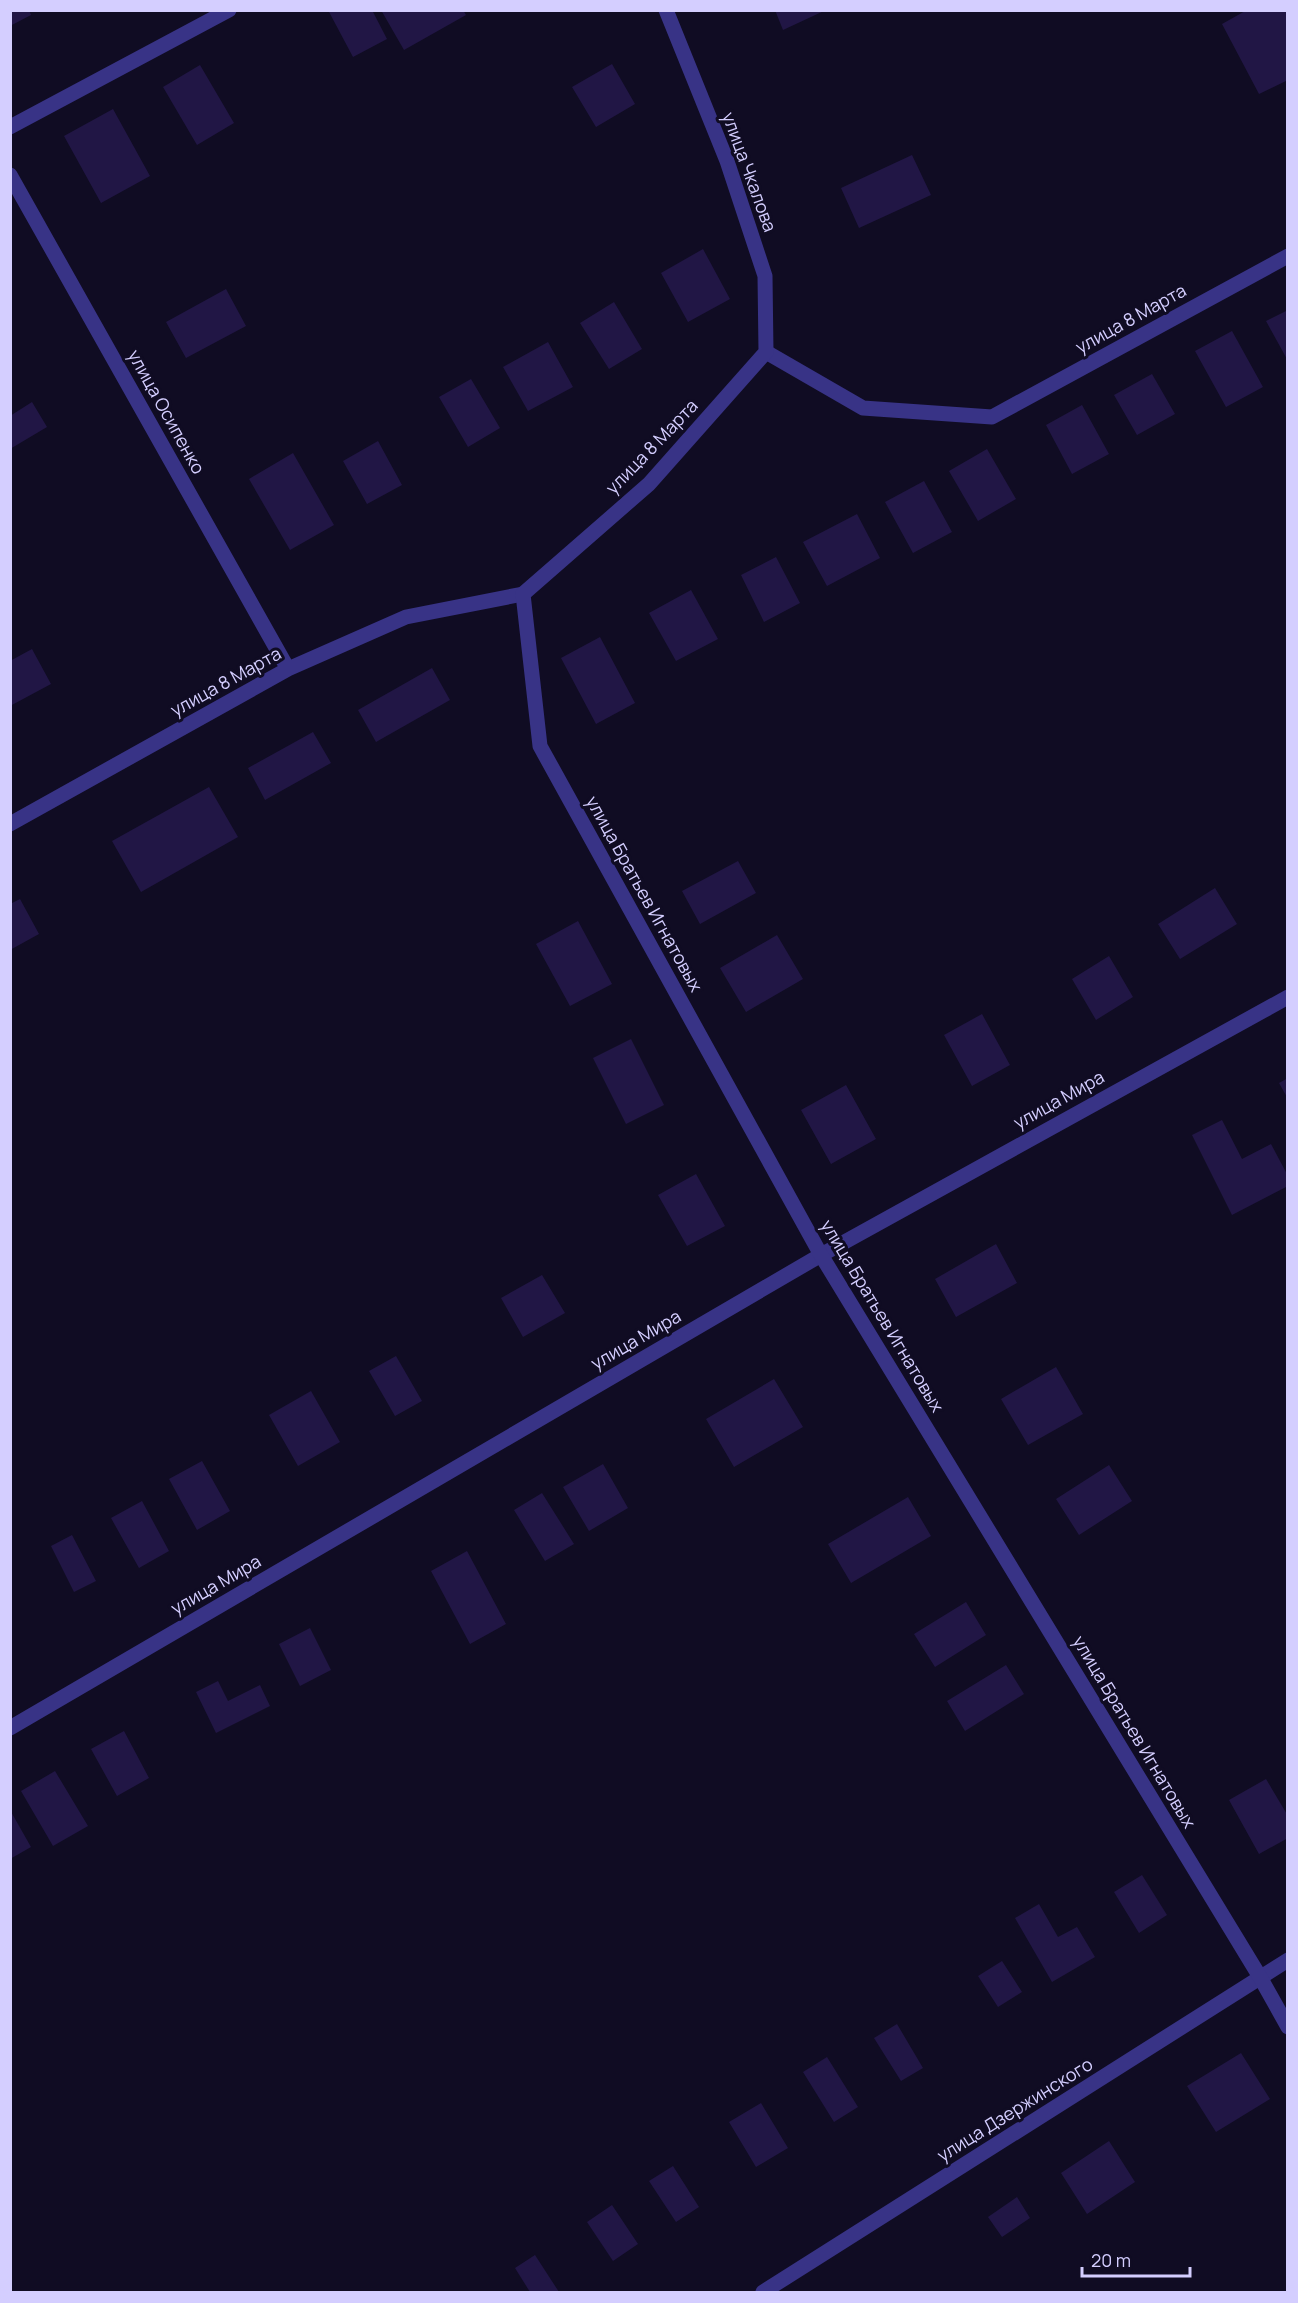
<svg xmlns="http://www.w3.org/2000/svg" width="1298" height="2303" viewBox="0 0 1298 2303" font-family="Manrope,sans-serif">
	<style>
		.building { fill: #211645 }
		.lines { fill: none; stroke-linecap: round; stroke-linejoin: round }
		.minor { stroke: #383386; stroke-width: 15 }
		.tertiary { stroke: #383386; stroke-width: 15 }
		.labels { text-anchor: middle; stroke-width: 6; stroke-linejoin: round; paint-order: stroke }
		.street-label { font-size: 18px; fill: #d4ceff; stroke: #100c23 }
	</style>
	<rect width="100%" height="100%" fill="#100c23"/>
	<!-- building -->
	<path class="building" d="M 10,10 L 29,10 L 31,15 L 10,26 Z
		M 328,10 L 372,10 L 387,39 L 353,57 Z
		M 381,10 L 463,10 L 466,15 L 404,50 Z
		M 775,10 L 826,10 L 783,30 Z
		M 1247,10 L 1288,10 L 1288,80 L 1259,94 L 1222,24 Z
		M 612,64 L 635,104 L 596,127 L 572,87 Z
		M 200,65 L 234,123 L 197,145 L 163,87 Z
		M 113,109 L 150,176 L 101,203 L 64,136 Z
		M 912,155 L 931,195 L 859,228 L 841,188 Z
		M 703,249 L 730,299 L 688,322 L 661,273 Z
		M 226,289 L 246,326 L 186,358 L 166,322 Z
		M 614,302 L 642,349 L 609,369 L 580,323 Z
		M 1288,310 L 1288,361 L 1266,321 Z
		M 1232,331 L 1263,387 L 1226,407 L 1195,351 Z
		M 548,342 L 573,387 L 528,411 L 503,367 Z
		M 1152,374 L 1175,414 L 1137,435 L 1114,395 Z
		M 471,379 L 500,428 L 468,447 L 439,397 Z
		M 32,402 L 47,427 L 10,449 L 10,416 Z
		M 1082,405 L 1109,454 L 1072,474 L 1046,425 Z
		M 378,441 L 402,485 L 367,504 L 343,461 Z
		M 987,449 L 1016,499 L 978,521 L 949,471 Z
		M 293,453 L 334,525 L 290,550 L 249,479 Z
		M 924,481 L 952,532 L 913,553 L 885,502 Z
		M 857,514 L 880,558 L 827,586 L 803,542 Z
		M 776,557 L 800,603 L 764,622 L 741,575 Z
		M 691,590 L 718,639 L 676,661 L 649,613 Z
		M 600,637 L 635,703 L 596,724 L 561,658 Z
		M 32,649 L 51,684 L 10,706 L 10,661 Z
		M 432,668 L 450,700 L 376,742 L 358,710 Z
		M 313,732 L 331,763 L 265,800 L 248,768 Z
		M 209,787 L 238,837 L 141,892 L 112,841 Z
		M 738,861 L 756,893 L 700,924 L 682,891 Z
		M 1215,888 L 1237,924 L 1180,959 L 1158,924 Z
		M 20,899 L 39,934 L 10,950 L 10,904 Z
		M 578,921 L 612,984 L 570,1006 L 536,944 Z
		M 777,935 L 803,979 L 746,1012 L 720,968 Z
		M 1109,956 L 1133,997 L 1096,1020 L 1072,979 Z
		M 982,1014 L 1010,1065 L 972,1086 L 944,1035 Z
		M 631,1039 L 664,1105 L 626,1124 L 593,1058 Z
		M 1288,1078 L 1288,1099 L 1279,1083 Z
		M 846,1085 L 876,1139 L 831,1164 L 801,1110 Z
		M 1222,1120 L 1242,1159 L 1271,1144 L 1288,1176 L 1288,1186 L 1232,1215 L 1192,1135 Z
		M 696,1174 L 725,1226 L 687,1246 L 658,1195 Z
		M 996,1244 L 1017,1283 L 956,1317 L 935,1279 Z
		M 542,1275 L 565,1313 L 523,1337 L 501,1298 Z
		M 396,1356 L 422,1401 L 395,1416 L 369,1371 Z
		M 1056,1367 L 1083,1414 L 1028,1445 L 1001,1399 Z
		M 774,1379 L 803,1427 L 734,1467 L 706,1419 Z
		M 311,1391 L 340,1442 L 298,1466 L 269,1415 Z
		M 202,1461 L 230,1511 L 197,1530 L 169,1479 Z
		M 603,1464 L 628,1508 L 589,1531 L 563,1487 Z
		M 1109,1465 L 1132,1501 L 1079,1535 L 1056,1499 Z
		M 542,1493 L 574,1544 L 545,1561 L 514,1510 Z
		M 908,1497 L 931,1536 L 851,1583 L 828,1544 Z
		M 142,1501 L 169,1551 L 139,1568 L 111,1518 Z
		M 72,1535 L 96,1581 L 74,1592 L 51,1546 Z
		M 467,1551 L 506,1624 L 470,1644 L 431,1571 Z
		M 966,1602 L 986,1635 L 935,1667 L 914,1634 Z
		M 310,1628 L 331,1670 L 300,1686 L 279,1644 Z
		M 1006,1665 L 1024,1694 L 965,1731 L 947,1701 Z
		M 218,1681 L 228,1701 L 260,1685 L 270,1706 L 216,1733 L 196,1692 Z
		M 124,1731 L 149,1778 L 117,1796 L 91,1749 Z
		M 55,1771 L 88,1826 L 53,1846 L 21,1791 Z
		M 1266,1779 L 1288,1816 L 1288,1838 L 1259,1854 L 1229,1800 Z
		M 10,1810 L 31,1847 L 10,1859 Z
		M 1142,1875 L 1167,1915 L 1139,1933 L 1114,1892 Z
		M 1039,1904 L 1058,1937 L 1077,1927 L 1095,1957 L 1052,1982 L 1015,1918 Z
		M 1002,1961 L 1022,1992 L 998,2007 L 978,1976 Z
		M 897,2024 L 923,2068 L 901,2081 L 874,2038 Z
		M 1241,2053 L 1270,2099 L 1216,2132 L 1187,2086 Z
		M 827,2057 L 858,2107 L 834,2122 L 803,2072 Z
		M 761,2103 L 788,2148 L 756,2167 L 729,2122 Z
		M 1109,2141 L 1135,2182 L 1087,2214 L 1061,2173 Z
		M 673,2166 L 699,2207 L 676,2222 L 649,2181 Z
		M 1017,2197 L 1030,2218 L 1002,2237 L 988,2217 Z
		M 612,2205 L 638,2244 L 613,2261 L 587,2222 Z
		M 535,2255 L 559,2292 L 530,2292 L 515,2268 Z"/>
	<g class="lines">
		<!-- minor -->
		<path class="minor" d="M 10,127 L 229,10
			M 10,175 L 288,669
			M 766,352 L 863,408 L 992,417 L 1288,256
			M 10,824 L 288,669 L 406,617 L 523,594
			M 10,1728 L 821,1255 L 1288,997
			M 763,2292 L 1288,1960"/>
		<!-- tertiary -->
		<path class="tertiary" d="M 666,10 L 727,161 L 765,276 L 766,352 L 649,484 L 523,594 L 540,746 L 821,1255 L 1260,1977 L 1288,2027"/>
	</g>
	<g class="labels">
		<!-- street labels -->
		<g class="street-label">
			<text transform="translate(749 172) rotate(70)" y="6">улица Чкалова</text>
			<text transform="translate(1131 319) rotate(-29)" y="6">улица 8 Марта</text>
			<text transform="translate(166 412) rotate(61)" y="6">улица Осипенко</text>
			<text transform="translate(652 447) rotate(-46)" y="6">улица 8 Марта</text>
			<text transform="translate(226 682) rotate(-29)" y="6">улица 8 Марта</text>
			<text transform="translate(644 894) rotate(61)" y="6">улица Братьев Игнатовых</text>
			<text transform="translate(1059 1100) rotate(-29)" y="6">улица Мира</text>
			<text transform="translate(882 1316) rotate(59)" y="6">улица Братьев Игнатовых</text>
			<text transform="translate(636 1340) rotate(-30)" y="6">улица Мира</text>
			<text transform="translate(216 1585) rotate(-30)" y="6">улица Мира</text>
			<text transform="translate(1134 1732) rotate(59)" y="6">улица Братьев Игнатовых</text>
			<text transform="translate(1015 2110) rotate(-32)" y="6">улица Дзержинского</text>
		</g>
	</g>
	<!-- border -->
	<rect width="1298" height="2303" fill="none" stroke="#d4ceff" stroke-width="24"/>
	<!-- scale -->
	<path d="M1082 2267v9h108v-9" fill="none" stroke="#d4ceff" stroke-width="3"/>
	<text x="1091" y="2267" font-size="18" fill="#d4ceff" stroke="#100c23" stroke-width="4.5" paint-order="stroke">20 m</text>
</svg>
